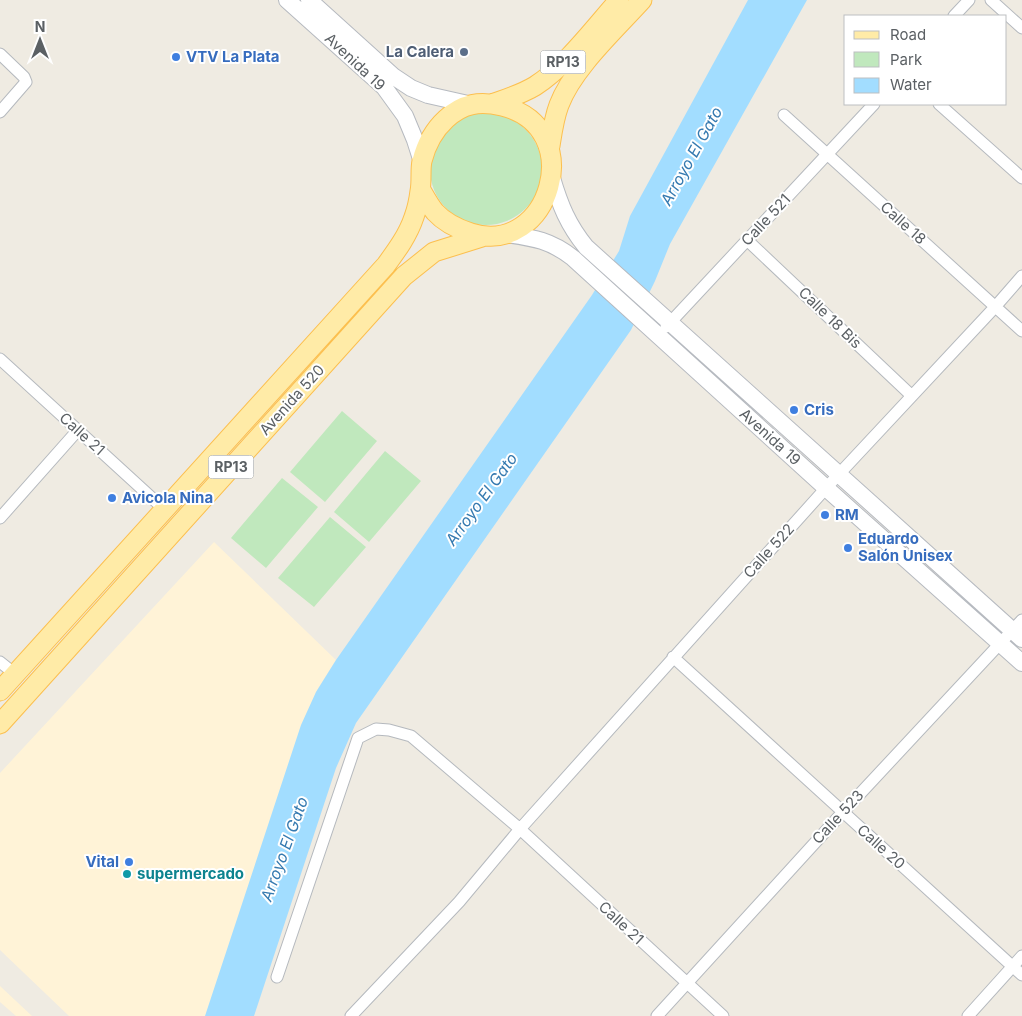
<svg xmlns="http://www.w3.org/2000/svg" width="1022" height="1016" viewBox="0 0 1022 1016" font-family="Inter,sans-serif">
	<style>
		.commercial { fill: #fff3d7 }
		.green { fill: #c0e8bd }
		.water { fill: #a2ddff }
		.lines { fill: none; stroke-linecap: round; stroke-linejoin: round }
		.street-casing { stroke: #b5b9be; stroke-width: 13 }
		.secondary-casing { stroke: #b6bac0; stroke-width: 18 }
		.primary-casing { stroke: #fcbf4e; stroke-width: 21 }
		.street { stroke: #fff; stroke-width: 11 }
		.secondary { stroke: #fff; stroke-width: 16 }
		.primary { stroke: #ffeba7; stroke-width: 19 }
		.service-dot { fill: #5c6f8a; stroke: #fff; stroke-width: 2 }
		.shop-dot { fill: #3f7fe0; stroke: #fff; stroke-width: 2 }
		.culture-dot { fill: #0f9aa8; stroke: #fff; stroke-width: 2 }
		.labels { text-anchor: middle; stroke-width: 4; stroke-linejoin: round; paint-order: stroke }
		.shield { fill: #fff; stroke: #8c9092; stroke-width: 1 }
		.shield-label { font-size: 14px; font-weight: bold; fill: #5b6064 }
		.service-label { font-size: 15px; font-weight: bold; fill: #4e5e75; stroke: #fff; text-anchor: end }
		.shop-label { font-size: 15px; font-weight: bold; fill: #366cbe; stroke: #fff; text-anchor: start }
		.street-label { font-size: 15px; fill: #5b6064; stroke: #fff }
		.culture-label { font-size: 15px; font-weight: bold; fill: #0d838f; stroke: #fff; text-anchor: start }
		.water-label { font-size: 16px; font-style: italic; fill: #357ab0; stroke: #fff }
	</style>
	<rect width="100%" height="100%" fill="#efebe2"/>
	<!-- commercial -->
	<path class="commercial" d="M 214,542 L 336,660 L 316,692 L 206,1016 L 69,1016 L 0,950 L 0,773 Z
		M 0,986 L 32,1016 L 16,1016 L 0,1002 Z"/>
	<!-- green -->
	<path class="green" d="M430 169a56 56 0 1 1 112 0a56 56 0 1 1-112 0Z
		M 342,411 L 377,441 L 325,502 L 290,472 Z
		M 385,451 L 421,481 L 369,542 L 334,512 Z
		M 282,478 L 318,507 L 266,568 L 231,538 Z
		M 330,517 L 366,547 L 314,607 L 278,578 Z"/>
	<!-- water -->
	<path class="water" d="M 748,0 L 807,0 L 670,244 L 655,281 L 631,330 L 356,723 L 336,768 L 254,1016 L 205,1016 L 301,725 L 316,692 L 336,660 L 592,295 L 619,251 L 630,216 Z"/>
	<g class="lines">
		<!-- street casing -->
		<g class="street-casing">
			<path id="street" d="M 991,0 L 1022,28
				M 954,16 L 969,0
				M 0,54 L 24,77 L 26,82 L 0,112
				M 939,104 L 1022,178
				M 784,115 L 1022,331
				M 747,240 L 912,396
				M 666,327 L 874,104
				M 0,359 L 164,509
				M 0,518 L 78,430
				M 673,657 L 1022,975
				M 0,662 L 15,674
				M 277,977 L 358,738 L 376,729 L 389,730 L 411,736 L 520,829 L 723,1016
				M 351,1016 L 459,902 L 520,829 L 826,488 L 995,307 L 1022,276
				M 657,1016 L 843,812 L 1022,620
				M 968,1016 L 1022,956"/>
		</g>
		<!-- secondary casing -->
		<g class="secondary-casing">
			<path id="secondary" d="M 287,0 L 384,87 L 405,116 L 415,140 L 422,162
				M 309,0 L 393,76 L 411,88 L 428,95 L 468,104
				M 552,178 C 560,205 568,225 586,247 L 1022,639
				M 506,234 C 534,238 550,240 573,258 L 826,488 L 1022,663"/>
		</g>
		<!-- primary casing -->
		<g class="primary-casing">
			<path id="primary" d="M 492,104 C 506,99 522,94 535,86 C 565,67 595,27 619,0
				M 550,146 C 552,133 554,118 559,105 C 573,68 615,30 642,0
				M 0,691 L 386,265 C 397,250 408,235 414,217 C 417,209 419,199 420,191 C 422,181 420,170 422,161 C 426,145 434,130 446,119 C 463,103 480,101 502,106 C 589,127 550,258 471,233 C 458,229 445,223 435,212 C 430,206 425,197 421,190
				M 0,724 L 404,276 L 434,252 L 482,237"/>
		</g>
		<!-- street -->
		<use href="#street" class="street"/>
		<!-- secondary -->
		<use href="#secondary" class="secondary"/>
		<!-- primary -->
		<use href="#primary" class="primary"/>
	</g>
	<!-- markers -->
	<circle class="service-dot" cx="464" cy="52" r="5"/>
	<g class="shop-dot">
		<circle cx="176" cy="57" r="5"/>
		<circle cx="794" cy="410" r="5"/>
		<circle cx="112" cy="498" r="5"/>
		<circle cx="825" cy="515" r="5"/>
		<circle cx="848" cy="548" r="5"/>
		<circle cx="129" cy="862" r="5"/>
	</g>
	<circle class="culture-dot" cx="127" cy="874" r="5"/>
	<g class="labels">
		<!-- shield labels -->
		<g class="shield">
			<rect x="540.5" y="50.5" width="45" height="23" rx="4"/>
			<rect x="208.5" y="455.5" width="45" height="23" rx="4"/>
		</g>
		<g class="shield-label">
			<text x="563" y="67">RP13</text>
			<text x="231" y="472">RP13</text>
		</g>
		<!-- service labels -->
		<g class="service-label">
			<text x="454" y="57">La Calera</text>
		</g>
		<!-- shop labels -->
		<g class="shop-label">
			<text x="186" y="62">VTV La Plata</text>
			<text x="804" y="415">Cris</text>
			<text x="122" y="503">Avicola Nina</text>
			<text x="835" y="520">RM</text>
			<text x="858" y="544">Eduardo<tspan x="858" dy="17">Salón Unisex</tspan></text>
			<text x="119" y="867" text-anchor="end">Vital</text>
		</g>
		<!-- street labels -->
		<g class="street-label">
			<text transform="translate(355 62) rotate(43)" y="5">Avenida 19</text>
			<text transform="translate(766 220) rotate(-47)" y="5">Calle 521</text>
			<text transform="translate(903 223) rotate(42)" y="5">Calle 18</text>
			<text transform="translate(830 318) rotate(44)" y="5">Calle 18 Bis</text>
			<text transform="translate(292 400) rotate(-48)" y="5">Avenida 520</text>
			<text transform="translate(82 434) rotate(42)" y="5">Calle 21</text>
			<text transform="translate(770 437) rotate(42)" y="5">Avenida 19</text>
			<text transform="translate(769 551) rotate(-48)" y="5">Calle 522</text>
			<text transform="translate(838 817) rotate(-47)" y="5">Calle 523</text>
			<text transform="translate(881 847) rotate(42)" y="5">Calle 20</text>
			<text transform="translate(621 923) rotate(43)" y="5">Calle 21</text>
		</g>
		<!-- culture labels -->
		<g class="culture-label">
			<text x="137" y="879">supermercado</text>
		</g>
		<!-- water labels -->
		<g class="water-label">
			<text transform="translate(691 156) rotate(-61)" y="6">Arroyo El Gato</text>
			<text transform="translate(481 499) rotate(-54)" y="6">Arroyo El Gato</text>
			<text transform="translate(284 849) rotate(-70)" y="6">Arroyo El Gato</text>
		</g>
	</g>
	<!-- legend -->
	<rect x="844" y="15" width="162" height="90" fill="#ffffff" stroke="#bdbfc1"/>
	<rect x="854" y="31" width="25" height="8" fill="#ffeba7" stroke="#bdbfc1"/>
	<text x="890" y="40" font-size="15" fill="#5b6064">Road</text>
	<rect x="854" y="52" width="25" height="15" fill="#c0e8bd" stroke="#bdbfc1"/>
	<text x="890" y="65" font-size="15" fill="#5b6064">Park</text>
	<rect x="854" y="78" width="25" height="15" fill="#a2ddff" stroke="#bdbfc1"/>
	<text x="890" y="90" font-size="15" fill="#5b6064">Water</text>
	<!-- north arrow -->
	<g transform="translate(40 40)" stroke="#ffffff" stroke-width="4" paint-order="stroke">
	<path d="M0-4L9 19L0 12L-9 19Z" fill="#5b6064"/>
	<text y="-8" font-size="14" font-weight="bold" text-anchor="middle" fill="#5b6064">N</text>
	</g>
</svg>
